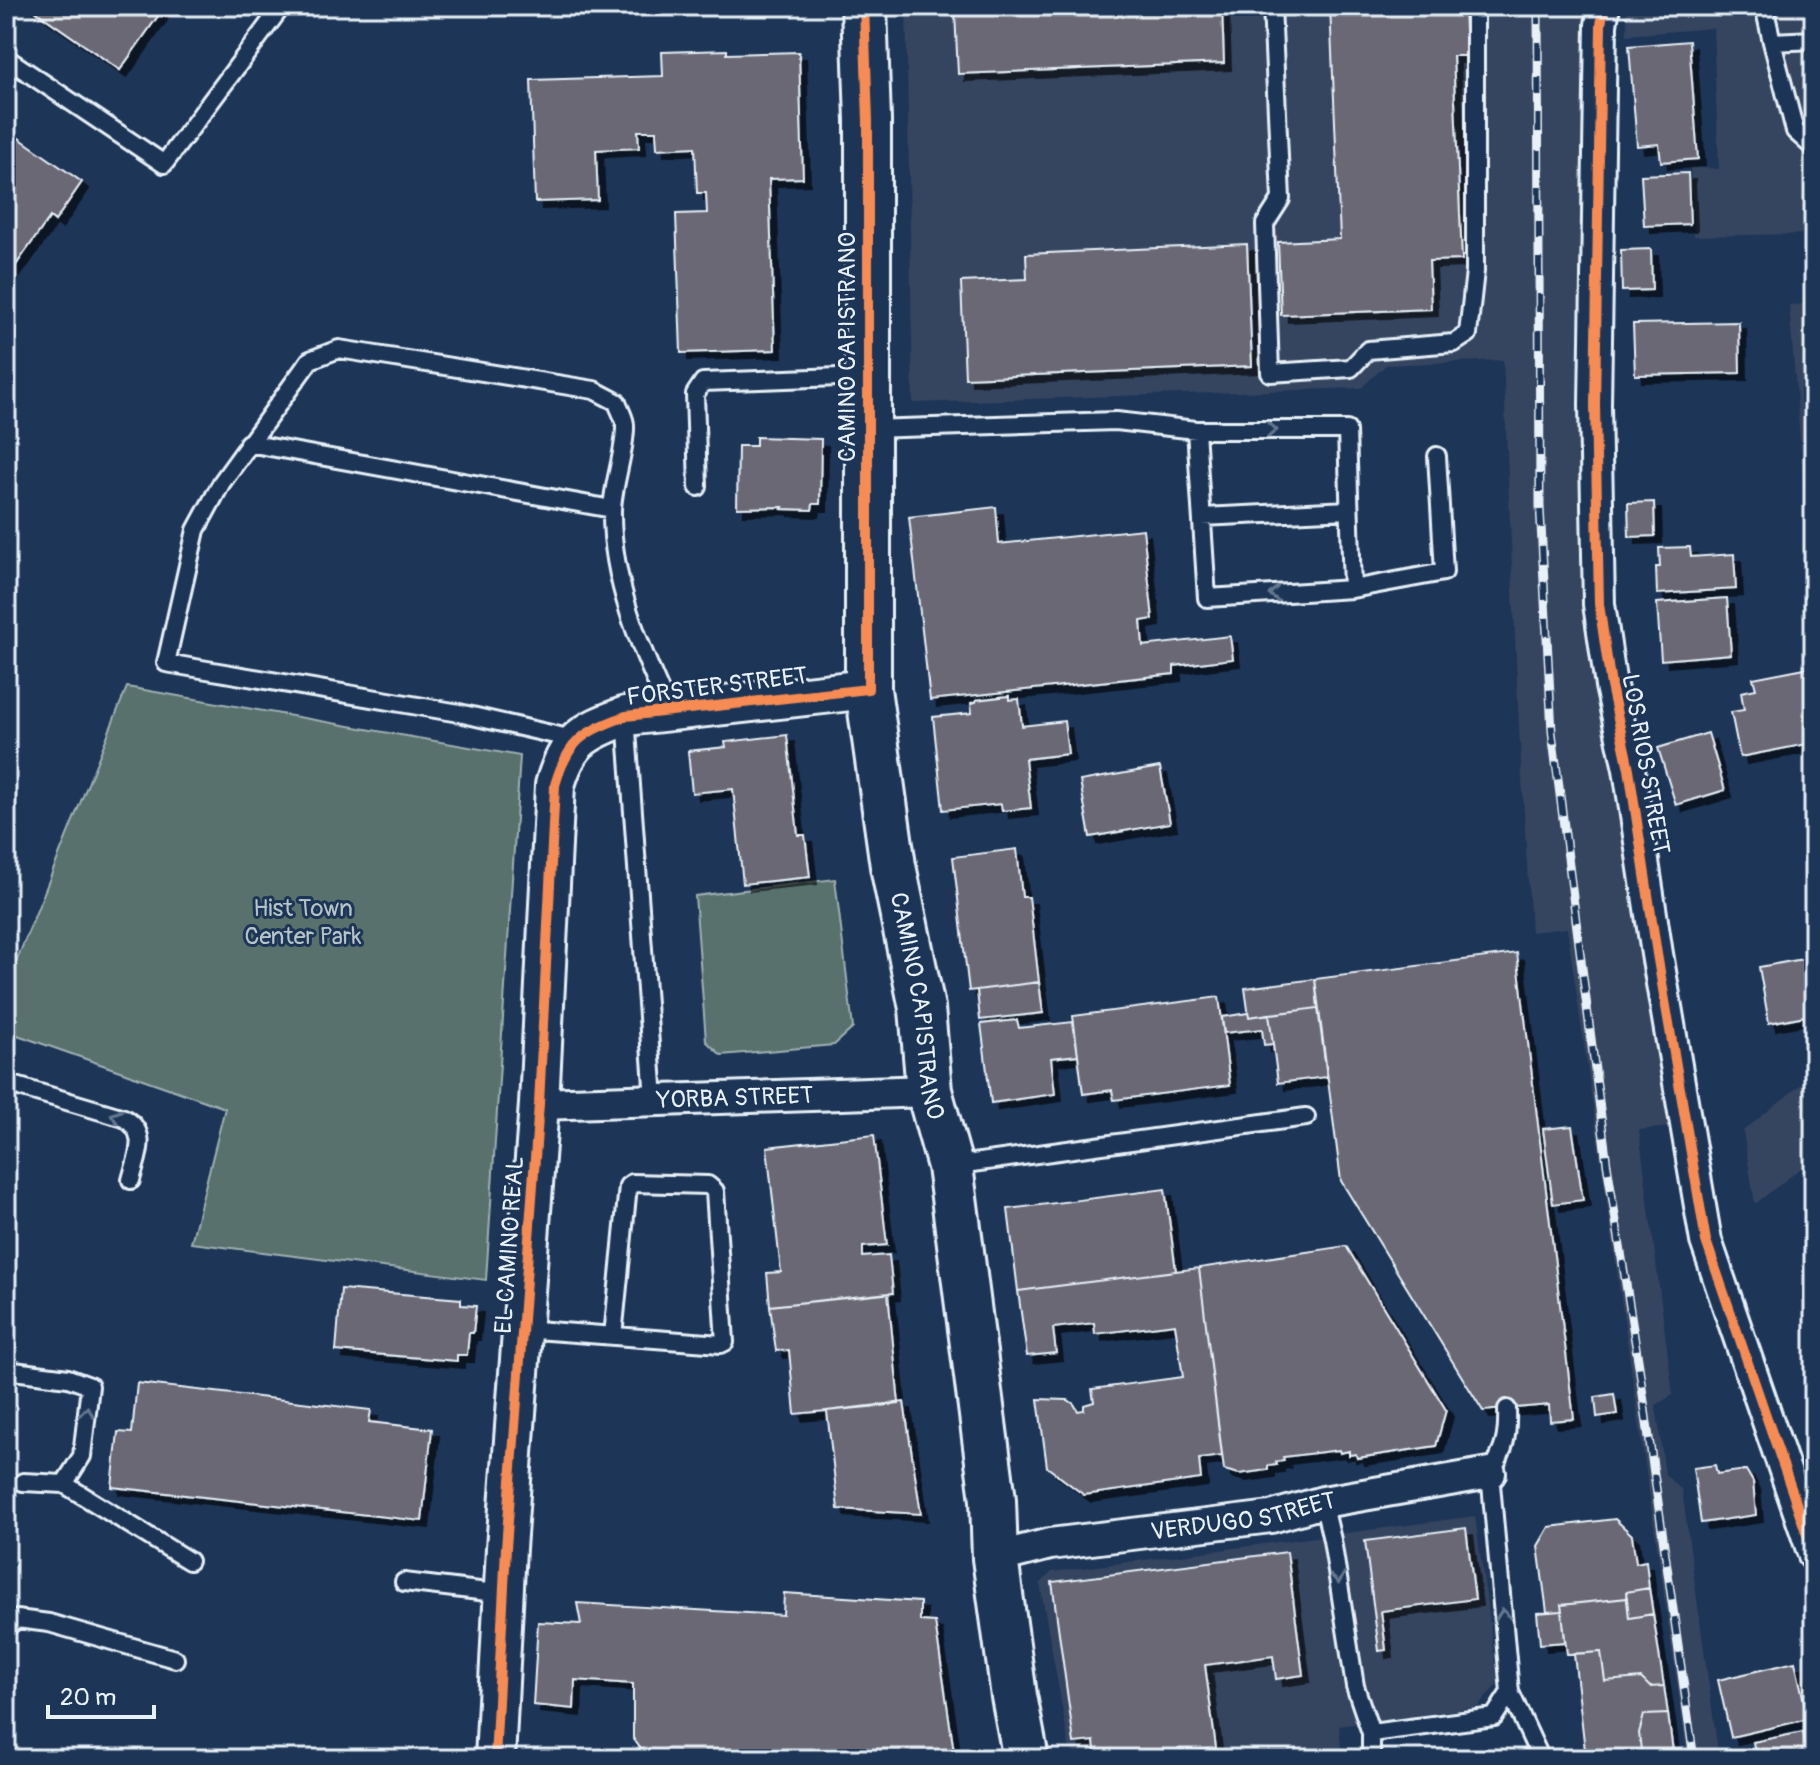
<svg xmlns="http://www.w3.org/2000/svg" width="1820" height="1765" viewBox="0 0 1820 1765" font-family="Pangolin,sans-serif">
	<style>
		.built { fill: #344460 }
		.green { fill: #58716d; stroke: #a0b1b2; stroke-width: 2 }
		.building { fill: #6a6874; stroke: #e8f1f8; stroke-width: 2; filter: url(#shadow) }
		.lines { fill: none; stroke-linecap: round; stroke-linejoin: round }
		.service-casing { stroke: #e8f1f8; stroke-width: 22 }
		.minor-casing { stroke: #e8f1f8; stroke-width: 36 }
		.tertiary-casing { stroke: #e8f1f8; stroke-width: 44 }
		.secondary-casing { stroke: #e8f1f8; stroke-width: 50 }
		.service { stroke: #1d3557; stroke-width: 16 }
		.minor { stroke: #1d3557; stroke-width: 30 }
		.tertiary { stroke: #1d3557; stroke-width: 38 }
		.secondary { stroke: #1d3557; stroke-width: 44 }
		.rail-casing { stroke: #e8f1f8; stroke-width: 9 }
		.rail { stroke: #1d3557; stroke-width: 6; stroke-dasharray: 18; stroke-linecap: butt }
		.cycleway-casing { stroke: #1d3557; stroke-width: 15 }
		.cycleway { stroke: #f68b52; stroke-width: 10 }
		.oneway { stroke: #64778f }
		.labels { text-anchor: middle; stroke-width: 6; stroke-linejoin: round; paint-order: stroke }
		.street-label { font-size: 24px; fill: #e8f1f8; stroke: #1d3557 }
		.park-label { font-size: 24px; fill: #b6c4c7; stroke: #1d3557 }
	</style>
	<defs>
		<filter id="shadow"><feDropShadow dx="7" dy="7" stdDeviation="0" flood-color="#0009"/></filter>
	</defs>
	<rect width="100%" height="100%" fill="#1d3557"/>
	<filter id="ink" filterUnits="userSpaceOnUse"><feTurbulence type="fractalNoise" baseFrequency=".0125" numOctaves="2"/><feDisplacementMap in="SourceGraphic" scale="16" xChannelSelector="R" yChannelSelector="G"/><feConvolveMatrix kernelMatrix="1 2 1 2 8 2 1 2 1" color-interpolation-filters="sRGB"/></filter>
	<g filter="url(#ink)">
		<!-- built -->
		<path class="built" d="M 906,6 L 1586,6 L 1584,245 L 1590,594 L 1670,1127 L 1639,1130 L 1673,1395 L 1656,1405 L 1665,1475 L 1682,1490 L 1719,1759 L 1688,1759 L 1567,928 L 1531,932 L 1519,728 L 1503,360 L 1386,365 L 1361,388 L 913,403 Z
			M 1627,6 L 1814,6 L 1814,281 L 1809,234 L 1694,236 L 1690,167 L 1719,169 L 1713,28 L 1627,35 Z
			M 1814,304 L 1814,611 L 1789,305 Z
			M 1814,1074 L 1814,1158 L 1755,1204 L 1743,1131 Z
			M 1475,1516 L 1498,1683 L 1478,1707 L 1339,1726 L 1342,1759 L 1077,1759 L 1069,1746 L 1040,1584 L 1052,1572 Z"/>
		<!-- green -->
		<path class="green" d="M 127,687 L 520,756 L 486,1280 L 191,1243 L 225,1108 L 6,1031 L 6,987 Z
			M 835,879 L 853,1028 L 834,1045 L 721,1055 L 706,1041 L 695,896 Z"/>
		<!-- building -->
		<path class="building" d="M 28,6 L 165,6 L 120,70 Z
			M 1114,6 L 1222,6 L 1224,63 L 958,74 L 955,12 Z
			M 1330,6 L 1464,6 L 1466,56 L 1453,56 L 1462,260 L 1429,261 L 1431,309 L 1281,315 L 1278,242 L 1340,239 Z
			M 1689,41 L 1698,159 L 1661,162 L 1659,144 L 1637,146 L 1629,46 Z
			M 727,50 L 727,54 L 799,52 L 803,178 L 769,179 L 775,350 L 681,353 L 676,214 L 707,213 L 706,193 L 697,193 L 695,147 L 657,149 L 656,131 L 638,131 L 639,148 L 596,150 L 598,200 L 535,202 L 531,80 L 663,76 L 662,52 Z
			M 6,129 L 82,182 L 55,221 L 50,217 L 6,279 Z
			M 1688,173 L 1690,224 L 1644,226 L 1641,175 Z
			M 1247,244 L 1252,366 L 965,378 L 961,282 L 1027,279 L 1026,254 Z
			M 1651,249 L 1652,290 L 1622,291 L 1621,250 Z
			M 1739,322 L 1740,373 L 1635,375 L 1633,324 Z
			M 756,437 L 821,439 L 820,504 L 813,504 L 812,510 L 782,509 L 783,507 L 737,508 L 738,446 L 756,446 Z
			M 1654,502 L 1655,536 L 1629,537 L 1628,503 Z
			M 996,507 L 999,544 L 1143,529 L 1153,619 L 1141,621 L 1143,646 L 1230,636 L 1233,659 L 1174,666 L 1174,674 L 930,700 L 909,517 Z
			M 1690,547 L 1691,557 L 1734,554 L 1736,589 L 1657,594 L 1656,567 L 1660,567 L 1659,548 Z
			M 1727,598 L 1731,654 L 1661,660 L 1657,603 Z
			M 1810,667 L 1814,688 L 1814,723 L 1808,724 L 1812,743 L 1740,757 L 1731,712 L 1744,710 L 1741,692 L 1756,689 L 1753,678 Z
			M 1009,696 L 1009,700 L 1019,699 L 1022,726 L 1064,721 L 1068,754 L 1025,759 L 1031,808 L 1002,811 L 1001,804 L 943,810 L 933,717 L 972,713 L 971,703 L 976,702 L 976,700 Z
			M 1708,733 L 1725,790 L 1676,805 L 1658,748 Z
			M 787,735 L 798,835 L 805,835 L 810,877 L 743,884 L 733,789 L 692,793 L 688,751 L 726,747 L 725,742 Z
			M 1160,767 L 1170,823 L 1090,837 L 1080,781 Z
			M 1017,849 L 1022,897 L 1029,897 L 1039,982 L 969,991 L 953,857 Z
			M 1517,953 L 1574,1419 L 1550,1421 L 1549,1405 L 1483,1411 L 1341,1181 L 1315,979 Z
			M 1814,957 L 1814,1028 L 1807,1029 L 1805,1016 L 1769,1023 L 1759,967 Z
			M 1315,979 L 1318,1008 L 1249,1017 L 1245,988 Z
			M 1039,982 L 1043,1013 L 980,1020 L 977,990 Z
			M 1219,997 L 1230,1085 L 1114,1100 L 1112,1090 L 1083,1094 L 1073,1016 Z
			M 1318,1008 L 1327,1077 L 1278,1083 L 1269,1014 Z
			M 1248,1013 L 1249,1017 L 1269,1014 L 1273,1044 L 1264,1045 L 1262,1029 L 1224,1033 L 1222,1017 Z
			M 1017,1020 L 1019,1028 L 1073,1022 L 1078,1055 L 1051,1058 L 1055,1094 L 991,1103 L 981,1024 Z
			M 1572,1126 L 1583,1200 L 1553,1204 L 1543,1129 Z
			M 874,1135 L 887,1245 L 863,1247 L 863,1257 L 889,1255 L 893,1293 L 770,1306 L 767,1273 L 781,1272 L 767,1147 Z
			M 1165,1189 L 1176,1271 L 1018,1291 L 1008,1209 Z
			M 1346,1246 L 1446,1410 L 1436,1446 L 1357,1458 L 1356,1454 L 1349,1455 L 1349,1451 L 1340,1453 L 1339,1450 L 1283,1457 L 1284,1461 L 1276,1462 L 1277,1465 L 1268,1466 L 1268,1470 L 1239,1474 L 1224,1470 L 1199,1268 Z
			M 1199,1268 L 1222,1456 L 1199,1459 L 1201,1479 L 1084,1495 L 1047,1467 L 1038,1399 L 1068,1400 L 1074,1404 L 1078,1411 L 1084,1410 L 1084,1405 L 1094,1402 L 1092,1389 L 1183,1377 L 1175,1324 L 1095,1334 L 1094,1323 L 1053,1328 L 1056,1353 L 1027,1356 L 1018,1291 Z
			M 341,1289 L 461,1299 L 461,1305 L 476,1306 L 473,1333 L 469,1333 L 467,1355 L 457,1355 L 457,1361 L 336,1351 Z
			M 888,1293 L 899,1404 L 795,1414 L 789,1350 L 776,1351 L 770,1306 Z
			M 137,1383 L 371,1410 L 369,1422 L 432,1429 L 422,1521 L 112,1487 L 118,1432 L 132,1433 Z
			M 1614,1394 L 1617,1414 L 1597,1417 L 1595,1397 Z
			M 904,1402 L 921,1514 L 838,1509 L 827,1411 Z
			M 1715,1465 L 1717,1474 L 1746,1470 L 1753,1482 L 1756,1515 L 1701,1523 L 1693,1468 Z
			M 1615,1519 L 1632,1535 L 1636,1563 L 1646,1561 L 1649,1588 L 1626,1592 L 1627,1598 L 1561,1605 L 1562,1611 L 1547,1612 L 1538,1546 L 1549,1527 Z
			M 1466,1528 L 1475,1599 L 1381,1611 L 1386,1650 L 1379,1651 L 1365,1541 Z
			M 1287,1552 L 1303,1675 L 1276,1679 L 1273,1656 L 1205,1665 L 1216,1748 L 1196,1751 L 1197,1758 L 1096,1759 L 1094,1741 L 1074,1743 L 1052,1582 Z
			M 1649,1588 L 1653,1614 L 1629,1618 L 1626,1592 Z
			M 784,1593 L 920,1602 L 920,1621 L 935,1622 L 955,1759 L 648,1759 L 633,1738 L 633,1684 L 575,1680 L 574,1709 L 533,1705 L 538,1622 L 581,1624 L 577,1603 L 783,1615 Z
			M 1627,1598 L 1629,1618 L 1653,1614 L 1664,1686 L 1650,1687 L 1641,1678 L 1605,1681 L 1601,1652 L 1567,1654 L 1561,1605 Z
			M 1562,1611 L 1565,1642 L 1540,1644 L 1537,1613 Z
			M 1601,1652 L 1605,1681 L 1641,1678 L 1650,1687 L 1664,1686 L 1668,1714 L 1644,1715 L 1639,1733 L 1642,1759 L 1586,1759 L 1574,1654 Z
			M 1795,1662 L 1808,1719 L 1731,1737 L 1718,1680 Z
			M 1668,1714 L 1674,1759 L 1642,1759 L 1639,1733 L 1644,1715 Z
			M 1803,1732 L 1809,1759 L 1756,1759 L 1753,1742 Z"/>
		<g class="lines">
			<!-- service casing -->
			<g class="service-casing">
				<path id="service" d="M 1272,6 L 1281,199 L 1265,224 L 1270,373 L 1351,368 L 1368,350 L 1454,343 L 1468,334 L 1475,271 L 1475,6
					M 1764,6 L 1772,42
					M 1814,40 L 1772,42 L 1795,131 L 1814,148
					M 6,58 L 164,164 L 282,6
					M 870,429 L 1116,421 L 1196,430 L 1347,430 L 1352,589
					M 1196,430 L 1207,598 L 1352,589 L 1444,572 L 1437,456
					M 248,443 L 612,509
					M 698,487 L 695,394 L 703,382 L 866,376
					M 1202,517 L 1349,510
					M 626,717 L 654,1099
					M 577,740 L 459,713 L 166,663 L 196,530 L 222,482 L 310,360 L 339,349 L 594,390 L 617,402 C 619,409 625,418 625,425 C 626,449 613,483 612,510 C 611,580 640,647 668,709
					M 6,1083 L 124,1118 C 150,1133 137,1156 131,1180
					M 951,1166 L 1306,1117
					M 522,1329 L 721,1344 L 725,1342 L 715,1191 L 708,1185 L 632,1183 L 628,1186 L 613,1336
					M 6,1370 L 68,1378 L 90,1386 L 82,1456 L 64,1484
					M 1507,1409 C 1508,1437 1505,1450 1490,1473 L 1510,1692 L 1541,1759
					M 23,1482 L 64,1484 L 189,1561
					M 1323,1502 L 1332,1540 L 1355,1686 L 1371,1733 L 1371,1759
					M 404,1582 L 504,1594
					M 6,1628 L 17,1619 L 49,1623 L 175,1659
					M 1371,1733 L 1494,1717 L 1510,1692"/>
			</g>
			<!-- minor casing -->
			<g class="minor-casing">
				<g id="minor">
					<path d="M 1604,6 L 1601,25 L 1595,405 L 1599,604 L 1611,686 L 1629,769 L 1657,954 L 1706,1241 L 1814,1555"/>
					<path id="s1" d="M 539,1104 L 929,1091"/>
					<path id="s2" d="M 995,1558 L 1050,1544 L 1271,1517 L 1323,1502 L 1490,1473"/>
				</g>
			</g>
			<!-- tertiary casing -->
			<g class="tertiary-casing">
				<path id="tertiary" d="M 495,1759 L 506,1548 L 539,1104 L 555,785 C 568,740 583,732 626,716 L 868,689"/>
			</g>
			<!-- secondary casing -->
			<g class="secondary-casing">
				<g id="secondary">
					<path id="s3" d="M 864,6 L 868,121 L 868,689 L 893,866 L 922,1008 L 929,1091 L 950,1166 L 993,1500 L 995,1558 L 1014,1696 L 1026,1759"/>
				</g>
			</g>
			<!-- service -->
			<use href="#service" class="service"/>
			<!-- minor -->
			<use href="#minor" class="minor"/>
			<!-- tertiary -->
			<use href="#tertiary" class="tertiary"/>
			<!-- secondary -->
			<use href="#secondary" class="secondary"/>
			<!-- rail casing -->
			<g class="rail-casing">
				<path id="rail" d="M 1538,6 L 1540,506 L 1552,732 L 1607,1164 L 1639,1366 L 1694,1759"/>
			</g>
			<!-- rail -->
			<use href="#rail" class="rail"/>
			<!-- cycleway casing -->
			<g class="cycleway-casing">
				<path id="cycleway" d="M 1604,6 L 1601,25 L 1595,405 L 1599,604 L 1611,686 L 1629,769 L 1657,954 L 1706,1241 L 1814,1555
					M 495,1759 L 506,1548 L 539,1104 L 555,785 C 568,740 583,732 626,716 L 868,689 L 868,121 L 864,6"/>
			</g>
			<!-- cycleway -->
			<use href="#cycleway" class="cycleway"/>
		</g>
		<!-- one-way arrows -->
		<defs><path id="oneway-chevron" d="M-2-3.5L2.5 0L-2 3.5" fill="none" stroke-width="1.6" stroke-linecap="round" stroke-linejoin="round" transform="scale(2)"/></defs>
		<g class="oneway">
			<use href="#oneway-chevron" transform="translate(1272 430)"/>
			<use href="#oneway-chevron" transform="translate(1274 594) rotate(176)"/>
			<use href="#oneway-chevron" transform="translate(116 1116) rotate(-161)"/>
			<use href="#oneway-chevron" transform="translate(87 1412) rotate(-84)"/>
			<use href="#oneway-chevron" transform="translate(1338 1578) rotate(81)"/>
			<use href="#oneway-chevron" transform="translate(1503 1614) rotate(-95)"/>
		</g>
	</g>
	<g class="labels">
		<!-- street labels -->
		<g class="street-label">
			<text transform="translate(847 347) rotate(-90)" y="8">CAMINO CAPISTRANO</text>
			<text transform="translate(717 686) rotate(-7)" y="8">FORSTER STREET</text>
			<text transform="translate(1646 764) rotate(80)" y="8">LOS RIOS STREET</text>
			<text dy="8" stroke="none"><textPath href="#s3" startOffset="1004">CAMINO CAPISTRANO</textPath></text>
			<text dy="8" stroke="none"><textPath href="#s1" startOffset="196">YORBA STREET</textPath></text>
			<text transform="translate(509 1245) rotate(-86)" y="8">EL CAMINO REAL</text>
			<text dy="8" stroke="none"><textPath href="#s2" startOffset="252">VERDUGO STREET</textPath></text>
		</g>
		<!-- park labels -->
		<g class="park-label">
			<text x="303" y="916">Hist Town<tspan x="303" dy="28">Center Park</tspan></text>
		</g>
	</g>
	<!-- margin -->
	<rect width="1820" height="1765" fill="none" stroke="#1d3557" stroke-width="32"/>
	<rect x="16" y="16" width="1788" height="1733" fill="none" stroke="#e8f1f8" stroke-width="3" filter="url(#ink)"/>
	<!-- scale -->
	<path d="M48 1705v12h106v-12" fill="none" stroke="#e8f1f8" stroke-width="4"/>
	<text x="60" y="1705" font-size="24" fill="#e8f1f8" stroke="#1d3557" stroke-width="6" paint-order="stroke">20 m</text>
</svg>
